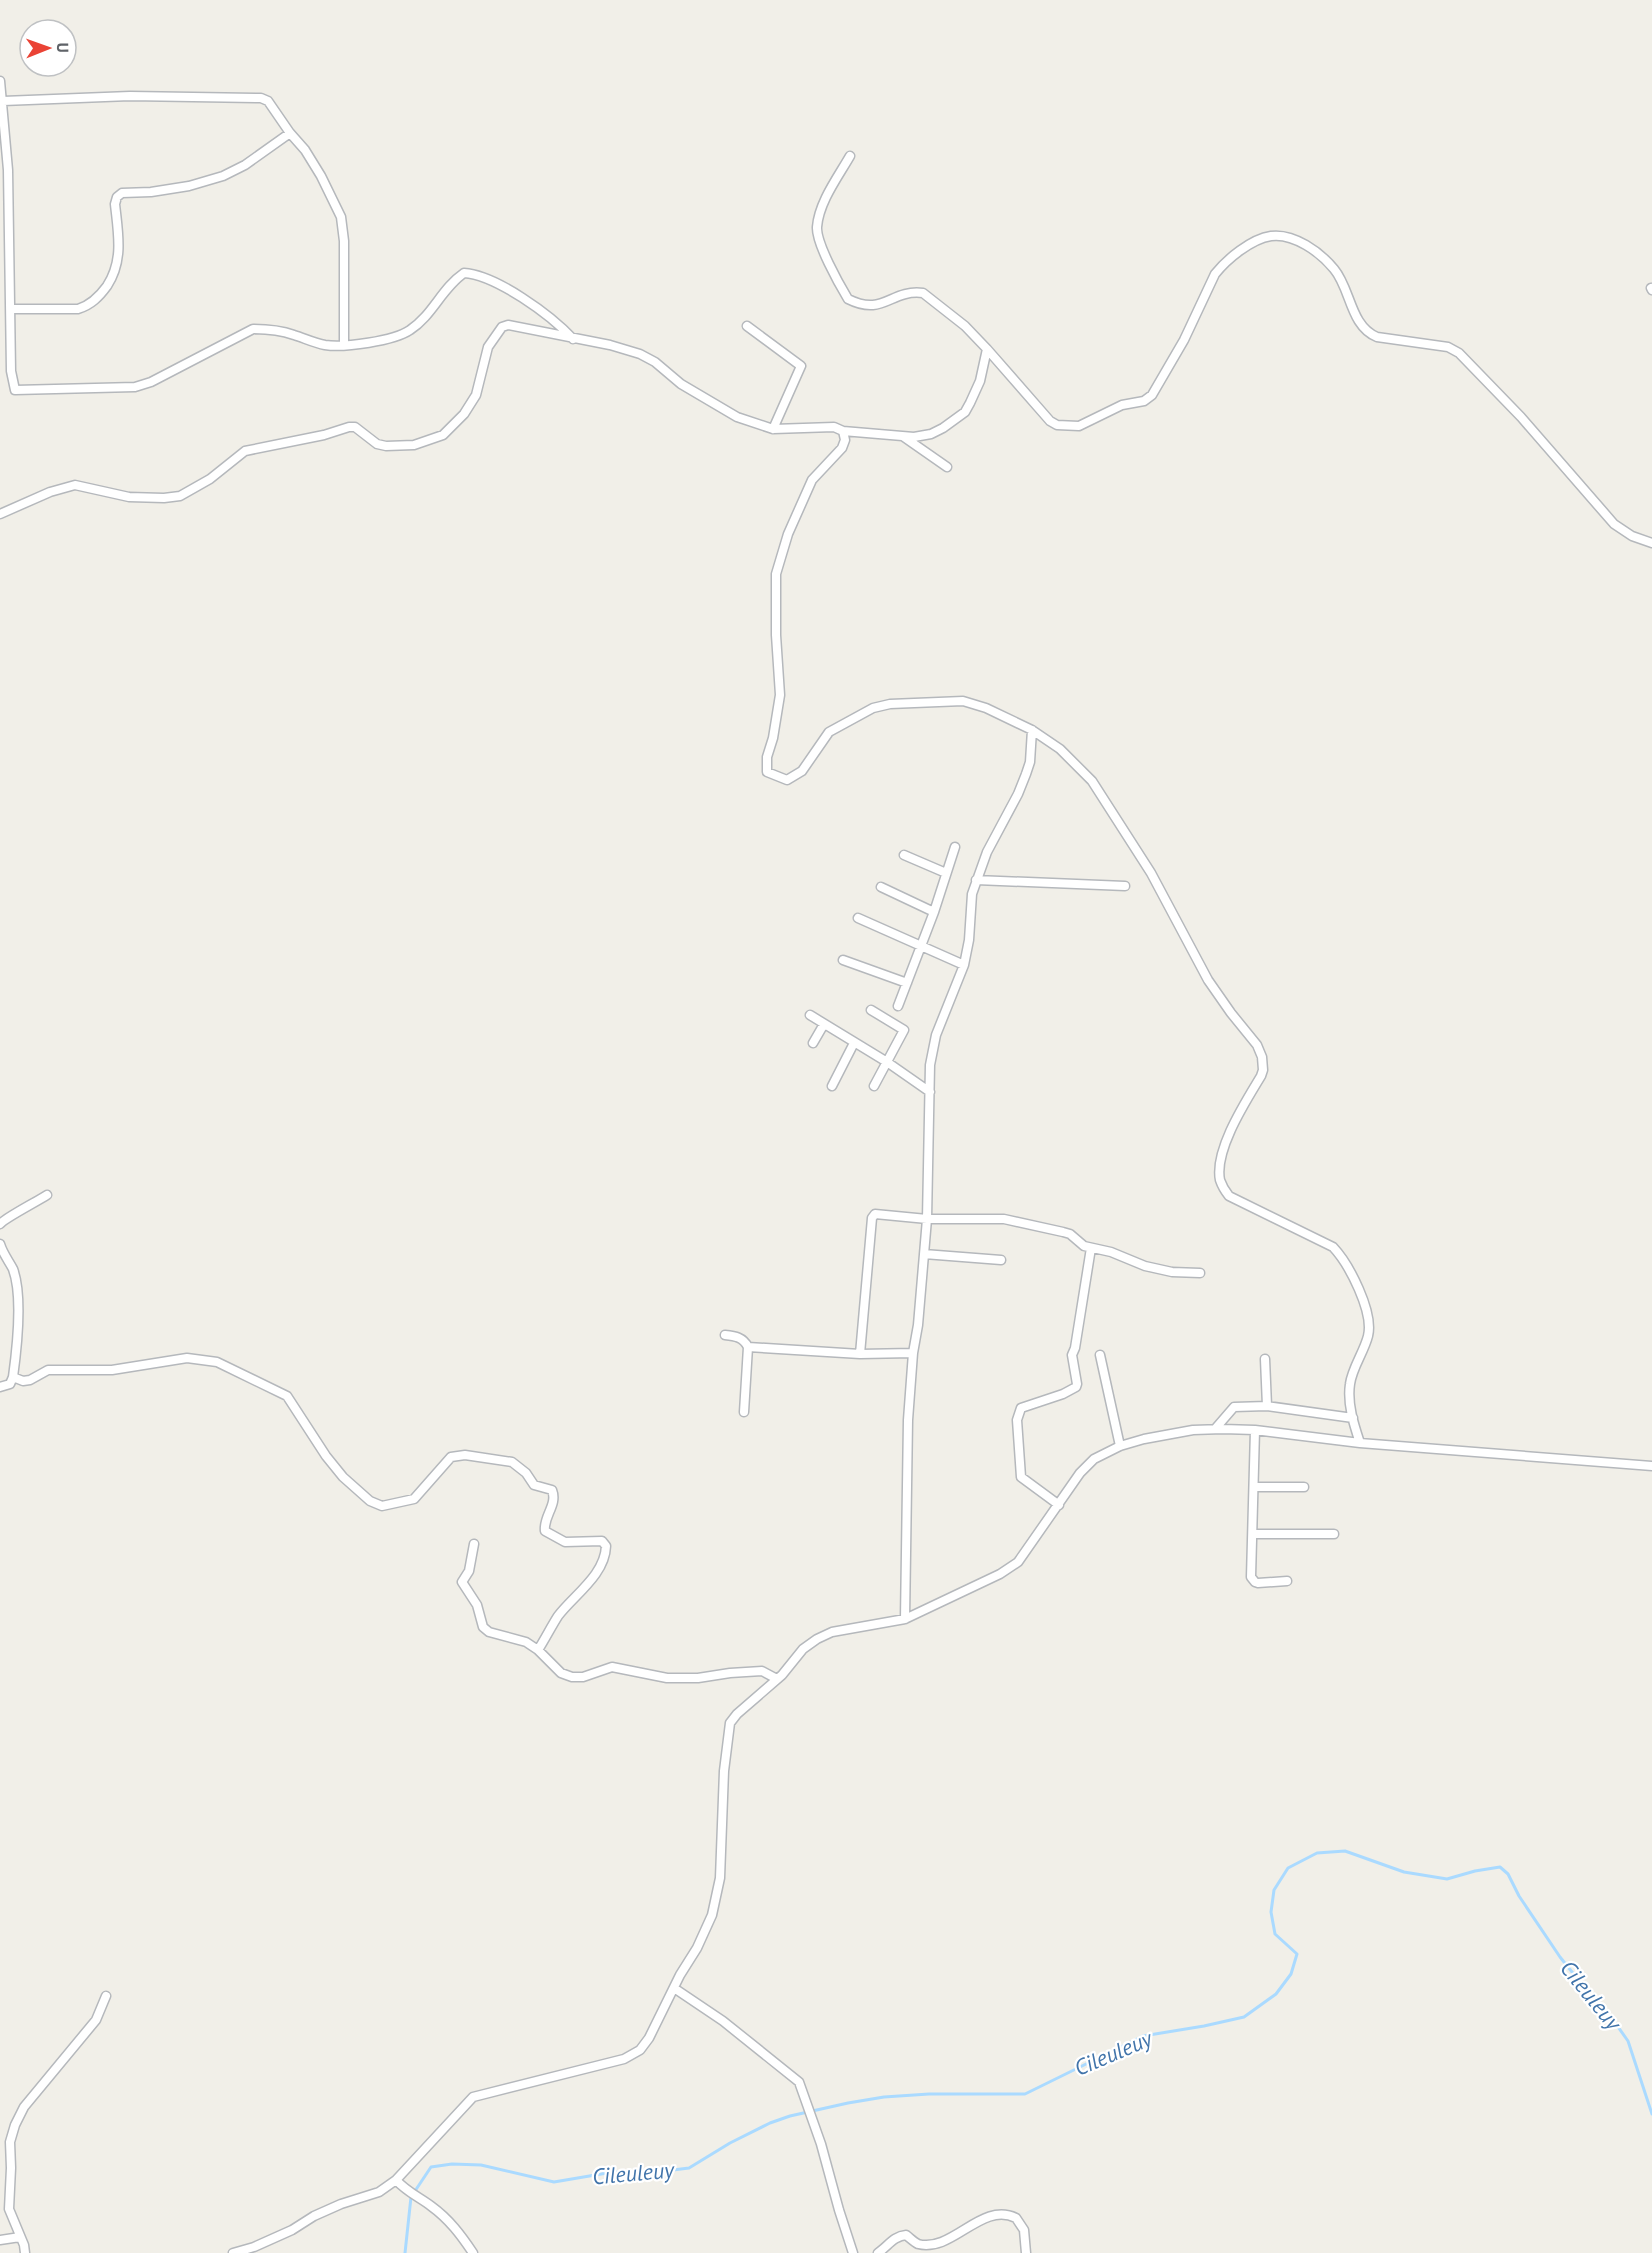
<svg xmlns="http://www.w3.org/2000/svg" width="1652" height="2253" viewBox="0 0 1652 2253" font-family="'PT Sans',sans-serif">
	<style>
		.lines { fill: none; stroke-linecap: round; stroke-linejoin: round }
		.stream { stroke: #aadaff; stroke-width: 3 }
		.minor-casing { stroke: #b5b8bc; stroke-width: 11 }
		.minor { stroke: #fff; stroke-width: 8 }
		.labels { text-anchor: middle; stroke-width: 4.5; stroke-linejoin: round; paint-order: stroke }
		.water-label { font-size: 22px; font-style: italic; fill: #4174aa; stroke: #fff }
	</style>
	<rect width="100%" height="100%" fill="#f1efe8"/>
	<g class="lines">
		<!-- stream -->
		<path class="stream" d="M 405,2253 L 411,2197 L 431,2167 L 452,2164 L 481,2165 L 554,2182 L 613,2172 L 649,2173 L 689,2168 L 730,2143 L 770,2123 L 790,2116 L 848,2103 L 884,2097 L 929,2094 L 1025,2094 L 1143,2036 L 1204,2026 L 1244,2017 L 1276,1994 L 1291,1974 L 1297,1954 L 1275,1934 L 1271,1912 L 1274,1890 L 1288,1868 L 1317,1853 L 1345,1851 L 1404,1872 L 1447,1879 L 1475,1871 L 1500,1867 L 1508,1874 L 1519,1896 L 1560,1957 L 1592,1997 L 1611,2017 L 1628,2041 L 1652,2114"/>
		<!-- minor casing -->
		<g class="minor-casing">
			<path id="minor" d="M 0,81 L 8,170 L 11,371 L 15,390 L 135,387 L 151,382 L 253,329 C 267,329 280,330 294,335 C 304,338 314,343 325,345 C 344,348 394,341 410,330 C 432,316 442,288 464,273 C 496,275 551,315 573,339
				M 3,101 L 130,96 L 261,98 L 268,101 L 290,133 L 305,150 L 321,176 L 341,217 L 344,241 L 344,345
				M 850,156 C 838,177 819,202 817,227 C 816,243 839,284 848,299 C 884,317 890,289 923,293 L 965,326 L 987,349
				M 1651,288 L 1652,290
				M 11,309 L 78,309 C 91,305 99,297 107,286 C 124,260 118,233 115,204 L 117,197 L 122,193 L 151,192 L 189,186 L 223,176 L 245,165 L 290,133
				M 747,326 L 801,366 L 773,429
				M 843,431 L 914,437 L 931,434 L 943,428 L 965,412 L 970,403 L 980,381 L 987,349 L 1050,421 L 1057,425 L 1079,426 L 1122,405 L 1144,401 L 1152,395 L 1184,340 L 1215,274 C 1227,259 1251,239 1271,236 C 1294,233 1320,252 1334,269 C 1351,289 1350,326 1377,337 L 1448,347 L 1459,353 L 1521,417 L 1614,524 L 1632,536 L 1652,543
				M 904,437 L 947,467
				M 0,514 L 50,492 L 75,485 L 129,497 L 164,498 L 180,496 L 210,479 L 245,451 L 324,435 L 349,427 L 355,427 L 377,444 L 386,446 L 414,445 L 443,435 L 464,414 L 476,395 L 488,347 L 502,327 L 508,325 L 610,345 L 640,354 L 655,362 L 681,384 L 737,417 L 773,429 L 834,427 L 843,431 L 845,440 L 842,448 L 812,480 L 788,534 L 776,574 L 776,635 L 780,695 L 773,738 L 767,757 L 767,772 L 787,780 L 802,771 L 829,732 L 873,708 L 890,704 L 963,701 L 986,708 L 1032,730 L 1060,749 L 1092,781 L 1151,873 L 1208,980 L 1231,1013 L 1257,1045 L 1262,1057 L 1263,1070 L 1261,1076 C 1246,1101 1214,1150 1220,1180 C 1222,1186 1225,1191 1229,1196 L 1333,1247 C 1349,1264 1374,1312 1368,1336 C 1364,1352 1352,1368 1350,1384 C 1347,1404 1354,1425 1360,1443
				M 904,855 L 946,873
				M 976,880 L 1125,886
				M 881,887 L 934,912
				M 858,918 L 964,965
				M 843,960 L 907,983
				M 898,1006 L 934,912 L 955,847
				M 871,1010 L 904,1030 L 874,1086
				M 810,1015 L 887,1062 L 930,1092
				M 813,1043 L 824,1024
				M 832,1086 L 854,1043
				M 0,1224 C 5,1218 38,1201 47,1195
				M 0,1244 C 3,1254 9,1261 13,1269 C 23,1296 17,1348 13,1377 L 23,1381 L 30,1380 L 48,1370 L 112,1370 L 187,1358 L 217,1362 L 287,1396 L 326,1456 L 343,1477 L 370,1501 L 382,1506 L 414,1499 L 451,1457 L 465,1455 L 512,1462 L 526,1473 L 534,1485 L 552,1490 C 558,1505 543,1516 545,1531 L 565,1542 L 602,1541 L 606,1546 C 605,1575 574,1595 558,1616 C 551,1627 545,1639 538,1650
				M 924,1254 L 1001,1260
				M 725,1335 C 735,1336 743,1337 748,1347 L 744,1412
				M 748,1347 L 860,1354 L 913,1353
				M 860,1354 L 872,1218 L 875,1214 L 927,1219 L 1004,1219 L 1063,1232 L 1070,1234 L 1084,1246 L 1111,1252 L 1145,1266 L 1172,1272 L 1200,1273
				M 1100,1355 L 1120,1446
				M 1265,1359 L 1267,1406 L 1353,1418
				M 0,1387 L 10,1384 L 13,1377
				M 1215,1429 L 1234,1407 L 1267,1406
				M 1255,1430 L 1251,1577 L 1255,1582 L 1258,1583 L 1287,1581
				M 1255,1487 L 1304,1487
				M 1059,1505 L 1021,1477 L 1017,1420 L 1021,1408 L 1063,1394 L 1076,1387 L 1077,1384 L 1072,1355 L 1075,1348 L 1091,1248
				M 1253,1534 L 1334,1534
				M 474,1544 L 469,1571 L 462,1582 L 477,1605 L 483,1627 L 489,1632 L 526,1642 L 538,1650 L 561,1673 L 572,1677 L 583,1677 L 612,1667 L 667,1678 L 698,1678 L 730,1673 L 762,1671 L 777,1679
				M 905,1619 L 908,1420 L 913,1353 L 918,1325 L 927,1219 L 930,1065 L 936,1035 L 964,965 L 969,940 L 972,894 L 987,852 L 1018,794 L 1026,774 L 1030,762 L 1032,730
				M 674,1988 L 723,2021 L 799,2082 L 821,2144 L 839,2210 L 853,2253
				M 396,2180 C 407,2192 419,2197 431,2206 C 449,2219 461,2235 473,2253
				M 0,2240 L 20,2237
				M 25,2253 L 24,2245 L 9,2209 L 11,2168 L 10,2142 L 15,2125 L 24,2107 L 96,2020 L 106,1996
				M 233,2253 L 254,2247 L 292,2230 L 314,2216 L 341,2204 L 379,2192 L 396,2180 L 473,2097 L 624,2059 L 640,2050 L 649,2038 L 680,1975 L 697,1948 L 712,1915 L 720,1878 L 724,1771 L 730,1723 L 737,1714 L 782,1675 L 803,1649 L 817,1639 L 832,1632 L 905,1619 L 1000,1574 L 1018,1562 L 1080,1473 L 1094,1459 L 1120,1446 L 1144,1439 L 1193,1430 L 1223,1429 L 1255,1430 L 1360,1443 L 1652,1466
				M 878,2253 C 888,2246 894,2236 906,2235 C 910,2238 914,2242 918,2244 C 953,2253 981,2201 1016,2218 L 1024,2230 L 1026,2253"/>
		</g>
		<!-- minor -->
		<use href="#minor" class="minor"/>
	</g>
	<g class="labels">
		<!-- water labels -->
		<g class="water-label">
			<text transform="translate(1591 1995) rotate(51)" y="8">Cileuleuy</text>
			<text transform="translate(1113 2053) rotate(-23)" y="8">Cileuleuy</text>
			<text transform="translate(633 2173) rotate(-5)" y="8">Cileuleuy</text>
		</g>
	</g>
	<!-- north arrow -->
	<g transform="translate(48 48) rotate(89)"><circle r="28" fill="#ffffff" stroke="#bfc1c3" stroke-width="1.5"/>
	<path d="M0-4.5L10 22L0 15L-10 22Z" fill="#ea4335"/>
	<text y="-9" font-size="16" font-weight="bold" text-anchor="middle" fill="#5f6368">U</text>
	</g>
</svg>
